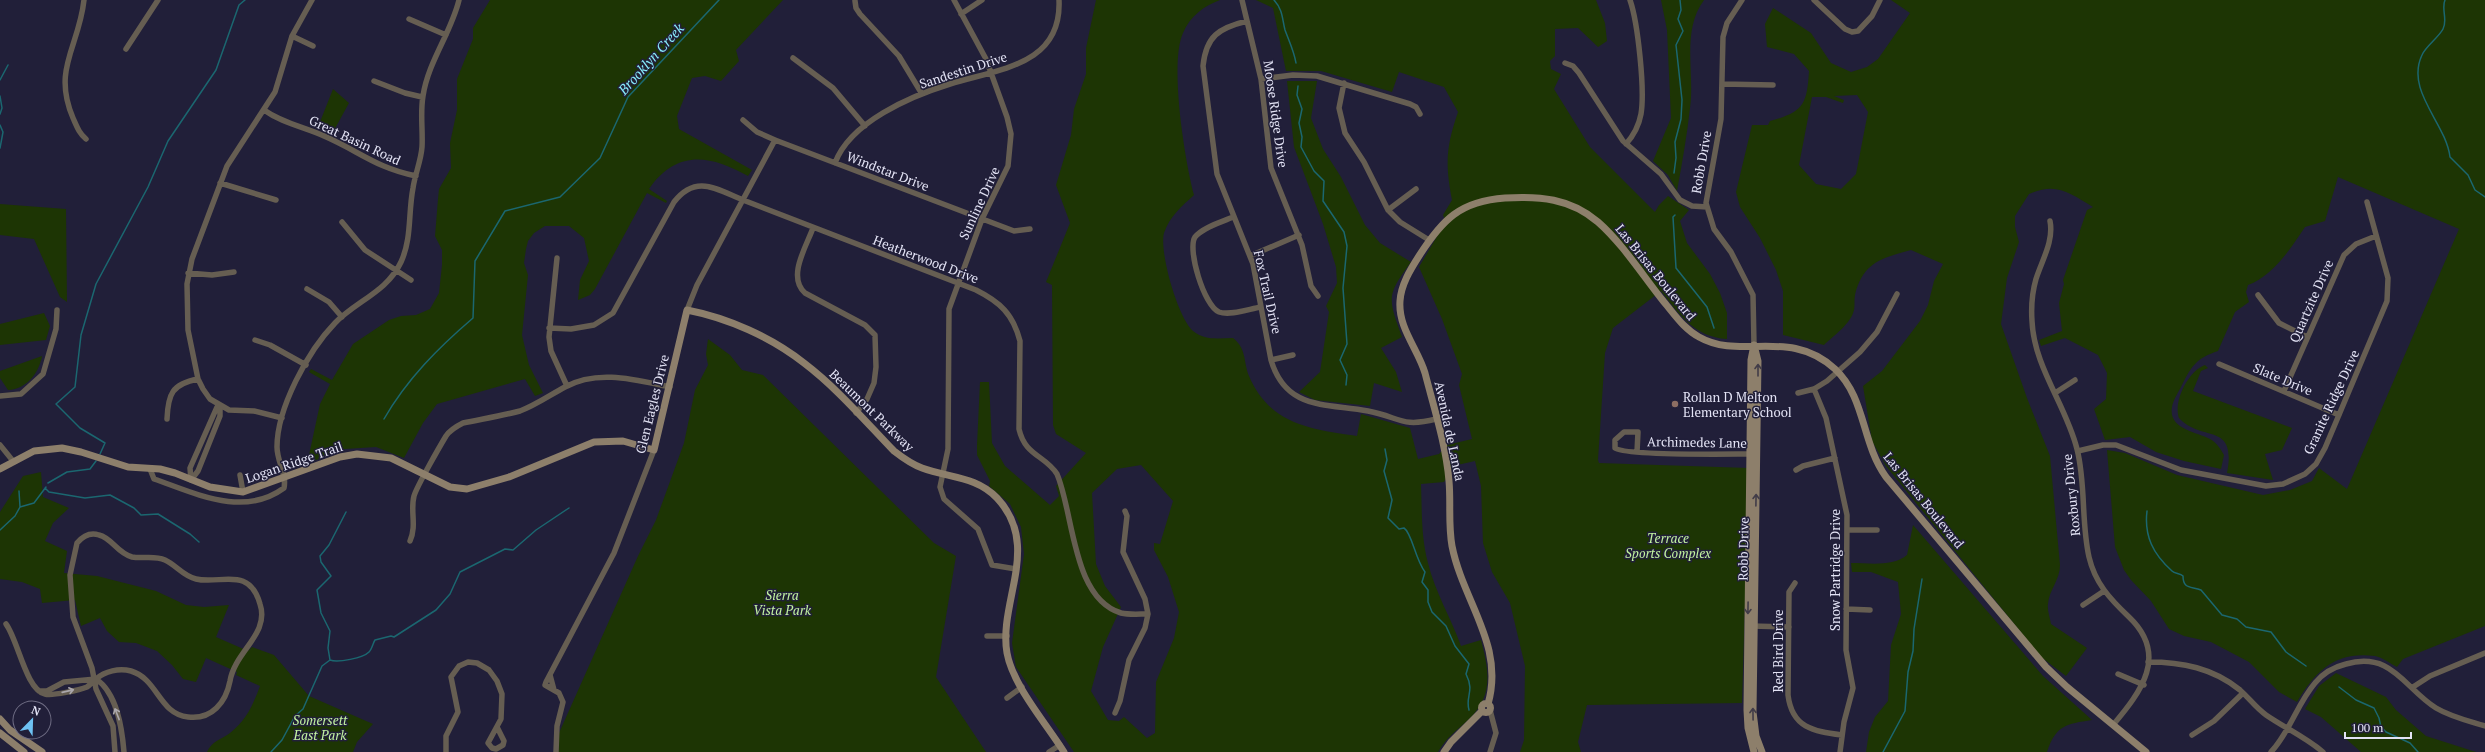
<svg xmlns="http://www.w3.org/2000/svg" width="2485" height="752" viewBox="0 0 2485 752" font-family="'PT Serif',serif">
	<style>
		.green { fill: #1d3504; fill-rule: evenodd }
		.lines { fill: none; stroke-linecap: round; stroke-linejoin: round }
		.stream { stroke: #1b6770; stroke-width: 1.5 }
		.street { stroke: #665e52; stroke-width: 5.5 }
		.secondary { stroke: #8d7f6b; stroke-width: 7 }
		.oneway { stroke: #413c48 }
		.oneway2 { stroke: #aba7ac }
		.education-dot { fill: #8d6e63; stroke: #211f39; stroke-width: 1.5 }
		.labels { text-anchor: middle; stroke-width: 3; stroke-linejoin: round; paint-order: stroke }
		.street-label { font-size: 13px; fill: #e3e3f5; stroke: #211f39 }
		.poi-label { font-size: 13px; fill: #e3e3f5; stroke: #211f39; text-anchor: start }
		.park-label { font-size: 13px; font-style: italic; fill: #c3f4a0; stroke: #211f39 }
		.water-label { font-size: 14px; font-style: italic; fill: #89eefc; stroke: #211f39 }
	</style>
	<rect width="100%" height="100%" fill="#211f39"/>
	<!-- green -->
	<path class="green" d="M 490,0 L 783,0 L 736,50 L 739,61 L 721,81 L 705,76 L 692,78 L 677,116 L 679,129 L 752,170 L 748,176 C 710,155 677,149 649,189 L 667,201 L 666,203 L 647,193 L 595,289 L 590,295 L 578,300 L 580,280 L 589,261 L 584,238 L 569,226 L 545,226 L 534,233 L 528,241 L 526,249 L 524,263 L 528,275 L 522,335 L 529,365 L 543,393 L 535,396 L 525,379 L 437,404 L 423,423 L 404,458 L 376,447 L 345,449 L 311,462 L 309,455 L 320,404 L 330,384 L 309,372 L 311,369 L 332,380 L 353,344 L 389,320 L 401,316 L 416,315 L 430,309 L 439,293 L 442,265 L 442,250 L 435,236 L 438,199 L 439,189 L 451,168 L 450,143 L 457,110 L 457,79 L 473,39 L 473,28 Z
		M 1096,0 L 1220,0 C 1204,6 1190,16 1183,33 C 1169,64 1185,161 1194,195 C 1181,207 1170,216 1164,233 C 1159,252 1178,318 1193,331 C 1205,341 1219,338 1233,338 C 1247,349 1243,361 1249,376 C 1270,425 1311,429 1357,436 L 1361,414 L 1410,428 L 1418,459 L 1439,454 L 1447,445 L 1472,439 L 1459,385 L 1462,374 L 1442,319 L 1419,267 L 1439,233 L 1447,224 L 1443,215 L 1452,200 C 1445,164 1446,147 1458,112 L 1444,87 L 1399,72 L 1392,92 L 1321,71 L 1286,71 L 1273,8 L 1256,0 L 1596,0 L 1605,23 L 1607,41 L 1598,47 L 1578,28 L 1555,29 L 1555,56 L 1550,61 L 1551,69 L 1561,74 L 1554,89 L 1590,147 L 1655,212 L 1659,205 L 1668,196 L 1689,210 L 1680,221 L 1687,243 L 1710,274 L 1720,293 L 1727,313 L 1727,339 C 1694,337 1679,314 1661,291 L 1613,328 L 1605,353 L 1598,460 L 1599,463 L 1749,468 L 1742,703 L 1587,705 L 1578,742 L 1581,752 L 1520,752 L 1524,740 L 1525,666 L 1510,603 L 1492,572 L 1483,543 L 1481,486 L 1475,461 L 1453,466 L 1444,482 L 1421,484 C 1422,511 1421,537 1428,563 C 1435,592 1451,618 1461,646 L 1481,640 C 1489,671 1494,696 1468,720 C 1456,731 1446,738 1438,752 L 1074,752 L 1016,667 L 1012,643 L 1024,554 L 1021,527 L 1010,504 L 989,486 L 990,481 L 977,455 L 977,445 L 980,382 L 989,382 L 992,443 L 1005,466 L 1050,505 L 1059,496 L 1056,486 L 1086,453 L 1056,434 L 1053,425 L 1052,285 L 1046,282 L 1070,223 L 1056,185 L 1071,135 L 1074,109 L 1086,74 L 1086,48 ZM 1141,465 L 1173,501 L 1160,544 L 1154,543 L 1154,550 L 1168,577 L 1179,612 L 1174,638 L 1156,682 L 1155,733 L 1147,738 L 1124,717 L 1119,721 L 1108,720 L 1091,691 L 1103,647 L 1121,607 L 1105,586 L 1096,564 L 1092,493 L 1117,469 Z
		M 1661,0 L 1704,0 C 1681,31 1695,73 1690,108 C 1687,136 1682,163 1677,191 L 1668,175 L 1653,161 L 1671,118 L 1667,30 Z
		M 1891,0 L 2485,0 L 2485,626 L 2403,659 L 2397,667 C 2391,664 2382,657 2375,656 C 2336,651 2316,670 2297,702 L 2279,692 L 2249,662 L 2211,642 L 2184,636 L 2169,629 L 2151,601 L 2131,580 L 2124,570 L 2115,547 L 2107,450 L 2125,453 L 2177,475 L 2263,495 L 2290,490 L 2312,481 L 2319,468 L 2347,489 L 2459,229 L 2338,177 L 2325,221 L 2305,227 C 2291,248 2273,276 2248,285 L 2246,292 L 2249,302 L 2235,312 L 2218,351 C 2197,358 2192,365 2182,385 C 2179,391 2173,400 2172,407 C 2168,429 2196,432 2210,439 C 2217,443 2220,448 2224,455 L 2221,469 L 2184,461 L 2156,452 L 2130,437 L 2105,440 L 2094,409 L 2106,399 L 2107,373 L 2098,355 L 2065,338 L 2041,346 L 2039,340 L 2062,331 L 2059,303 L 2064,284 L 2063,280 L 2087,210 L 2093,207 C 2069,193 2057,182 2029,194 L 2015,216 L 2015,227 L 2019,242 L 2007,278 L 2001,324 L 2027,398 L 2050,456 L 2060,565 C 2060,580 2049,590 2048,604 C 2047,610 2050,618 2051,624 L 2087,648 L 2066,676 L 2041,657 L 1886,466 L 1872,441 L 1863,386 L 1882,371 L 1920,321 L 1928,305 L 1934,281 L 1943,264 L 1911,250 C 1882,258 1863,262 1855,295 C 1854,300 1855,305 1854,310 C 1851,324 1833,336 1824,345 L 1783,335 L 1783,291 L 1776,270 L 1760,238 L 1740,207 L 1736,192 L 1752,125 L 1768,125 L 1770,121 C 1803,112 1807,105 1809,71 L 1794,54 L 1767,47 L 1765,24 L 1773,8 L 1811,33 L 1831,63 L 1851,72 L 1867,67 L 1878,59 L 1910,13 ZM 1857,95 L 1868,112 L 1856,174 L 1841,189 L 1816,184 L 1799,165 L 1812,97 L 1826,97 L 1843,103 L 1844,100 L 1834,96 Z
		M 1287,81 L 1317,81 L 1311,118 L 1323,149 L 1341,177 L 1365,225 L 1380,243 L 1411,262 C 1386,296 1388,298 1402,337 L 1381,348 L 1396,372 L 1402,392 L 1374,383 L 1370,406 L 1315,400 L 1299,392 L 1320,372 L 1329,312 L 1326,306 L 1337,283 L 1336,267 L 1323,224 L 1294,147 Z
		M 333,89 L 349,103 L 332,134 L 318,127 Z
		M 0,204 L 66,209 L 67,302 L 60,297 L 34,239 L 0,235 Z
		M 44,313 L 50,326 L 46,340 L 0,345 L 0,324 Z
		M 708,339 L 730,355 L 742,370 L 763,375 L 934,543 L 956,556 L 936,677 L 986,752 L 558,752 L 559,733 L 638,556 L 656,520 L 684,443 L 695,390 L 708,365 L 706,354 Z
		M 42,356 C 39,373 27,389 8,390 L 0,378 L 0,371 Z
		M 2205,365 L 2208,368 L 2201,371 L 2193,391 L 2292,428 L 2282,450 L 2265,454 L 2273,480 L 2227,473 C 2237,421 2202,443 2179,418 C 2173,402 2188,371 2205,365 Z
		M 41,472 L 43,497 L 69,508 L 53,523 L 45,541 L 67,551 L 64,573 L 97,576 L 156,591 L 186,605 L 204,607 L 229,605 L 216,637 L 248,651 L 252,647 L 274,655 L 309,696 L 373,724 L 357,742 L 353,752 L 207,752 C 212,741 220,740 230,733 C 246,721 253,705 260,686 L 236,675 L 237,672 L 206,658 L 196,682 L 183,679 L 172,665 L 157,651 L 136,643 L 119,642 L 107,631 L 100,618 L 81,626 L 75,600 L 42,603 L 40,589 L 22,582 L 0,579 L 0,512 L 23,476 Z
		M 1913,525 L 2043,676 L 2092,720 C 2066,724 2056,725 2047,752 L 1866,752 L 1869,732 L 1875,717 L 1888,701 L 1891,645 L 1901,614 L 1898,582 L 1871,572 L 1852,572 L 1851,563 C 1870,563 1892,567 1907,555 Z
		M 2336,673 L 2386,697 L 2396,710 L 2426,736 L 2476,752 L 2361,752 L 2321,717 L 2305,709 L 2319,686 Z"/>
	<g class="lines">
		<!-- stream -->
		<path class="stream" d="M 1274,0 C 1283,10 1282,18 1285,30 C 1289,41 1294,51 1296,63
			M 2445,0 C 2441,9 2448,20 2443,29 C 2439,37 2425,47 2422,55 C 2405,91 2446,123 2450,157 L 2468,175 L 2475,190 L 2485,197
			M 0,80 L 8,65
			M 1298,86 L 1297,95 L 1302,109 L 1299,123 L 1302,137 L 1301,147 L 1314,171 L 1324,181 L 1323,201 L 1344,232 L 1347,246 L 1343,288 L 1347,344 L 1340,360 L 1347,375 L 1346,385
			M 0,96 L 2,108 L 0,114
			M 0,125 L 3,132 L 0,148
			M 1674,173 L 1676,158 L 1675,142 L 1681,119 L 1682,100 L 1676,45 L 1683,31 L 1678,19 L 1681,10 L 1680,0
			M 1675,215 L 1673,217 L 1676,268 L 1707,307 L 1714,328
			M 384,419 C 407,379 438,348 473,318 L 475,261 L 505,211 L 560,197 L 600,158 L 628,97 L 719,0
			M 1385,449 L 1387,460 L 1384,471 L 1392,500 L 1388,518 L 1399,529 L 1404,528 C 1412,533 1415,559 1425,572 L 1422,582 L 1428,590 L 1428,602 L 1432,612 L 1446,626 L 1455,646 L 1469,664 L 1466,674 C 1475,692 1465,696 1469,710
			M 100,454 L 105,443 L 80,428 L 56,404 L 75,387 L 81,335 L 96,284 L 148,187 L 168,141 L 216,70 L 239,5 L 245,0
			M 48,483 L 67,472 L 90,469 L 96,461
			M 45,488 L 49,492 L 85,498 L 110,495 L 134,508 L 141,515 L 158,514 L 190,534 L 199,542
			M 19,491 L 20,507
			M 2147,511 C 2144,536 2153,554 2172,571 C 2175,574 2180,573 2183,576 C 2183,590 2192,586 2201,590 L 2222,615 L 2237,619 L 2246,627 L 2271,632 L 2286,652 L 2306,666
			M 0,530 L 15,516 L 20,507 L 34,503 L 46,487
			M 330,660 C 338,663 363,658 369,652 C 372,649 373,643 375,640 L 391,636 L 394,637 L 436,610 L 450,594 L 460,572 L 505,549 L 513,550 L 536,530 L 569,508
			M 2339,687 L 2356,700 L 2374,708 L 2379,718 L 2381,727 L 2386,732 L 2410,743 L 2418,752
			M 271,752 L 282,740 L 295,716 L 303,709 L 322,666 L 330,660 L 328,648 L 330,631 L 321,613 L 317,590 L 331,576 L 321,562 L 320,556 L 329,545 L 346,512
			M 1883,752 L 1905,711 L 1908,672 L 1913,651 L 1914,629 L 1922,579"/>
		<!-- street -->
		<path class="street" d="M 84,0 C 79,47 52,69 73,118 C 77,127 79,133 86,139
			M 954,0 L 986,59 L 1007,117 L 1011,134 L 1008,166 L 982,219 L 949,309 L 948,449 L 940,487 L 944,499 L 978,529 L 992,565 L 1016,569
			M 1242,0 L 1261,79 L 1271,168 L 1302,245 L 1311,286 L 1318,296
			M 1742,0 L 1727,23 L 1723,37 L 1721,119 L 1706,203 L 1714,229 L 1731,252 L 1753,295 L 1754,345
			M 1814,0 L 1845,29 L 1852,32 L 1858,31 L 1872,16 L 1880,0
			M 855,1 L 856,8 L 860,14 L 899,56 L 922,94
			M 961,14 L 982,0
			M 409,19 L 446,35
			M 1247,21 C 1219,28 1206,36 1203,66 L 1217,174 L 1253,264 L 1271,360 C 1286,411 1327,403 1368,411 C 1400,417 1401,428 1436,419
			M 292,36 L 313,46
			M 126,49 L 158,0
			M 793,58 L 833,88 L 865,126
			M 1565,63 L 1573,66 L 1579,73 L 1623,141 L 1661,174 L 1680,200 L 1692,206 L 1707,207
			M 1261,79 L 1293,75 L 1317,76 L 1410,104 L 1416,107 L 1420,114
			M 374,81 L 405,93 L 422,97
			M 1344,83 L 1339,108 L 1345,133 L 1364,162 L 1388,210 L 1400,222 L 1429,240
			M 1722,84 L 1773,85
			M 264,110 C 282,123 304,127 324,136 C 359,151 376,168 416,176
			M 743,120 L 757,132 L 775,140 L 1014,231 L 1030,229
			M 1626,144 C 1634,135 1639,125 1641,114 C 1645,90 1638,23 1630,0
			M 835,163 C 850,122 911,96 950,84 C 997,69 1062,66 1059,0
			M 220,183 L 276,200
			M 1388,210 L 1416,189
			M 1233,217 C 1222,222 1203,227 1195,237 C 1187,249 1204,306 1219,312 C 1230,316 1249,309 1261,307
			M 2050,221 C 2054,241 2042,260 2036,279 C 2032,293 2031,307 2032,321 C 2034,367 2066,405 2077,449 C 2086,484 2081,522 2089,557 C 2095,583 2110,599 2129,617 C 2169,655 2141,692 2113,725
			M 342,222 L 365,250 L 411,280
			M 813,228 C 806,247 787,277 805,293 L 865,325 L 875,335 L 876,367 L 874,383 L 867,399 L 856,413
			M 1250,256 L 1299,235
			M 557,258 L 549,337 L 551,351 L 567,386
			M 188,273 L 212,275 L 234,272
			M 307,289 L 329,302 L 342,317
			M 2258,295 L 2279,323 L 2307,337
			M 687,310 L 697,285 L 775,140
			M 549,328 L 571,329 L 594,325 L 613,313 L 674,202 C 696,174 716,189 743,200 L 976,290 C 1000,302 1013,314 1020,341 L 1019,429 C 1025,456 1045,455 1057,474 C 1074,514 1072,598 1121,613 C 1129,615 1139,614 1148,614
			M 255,340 L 270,345 L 306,365
			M 1271,360 L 1293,355
			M 2219,364 L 2339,415
			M 1814,389 L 1826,418 L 1847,515 L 1846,650 L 1853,688 L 1844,722 L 1840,752
			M 2284,391 L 2344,255 L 2356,244 L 2376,236
			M 1798,393 L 1814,389 L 1827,381 L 1860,352 L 1877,332 L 1897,294
			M 2055,393 L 2075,380
			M 0,396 L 21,394 L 43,374 L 56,329 L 57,310
			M 217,407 L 220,407 L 220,416 L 198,471 L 191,480 L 190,468 Z
			M 282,418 L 254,411 L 229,410 L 210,399 L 203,389 L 198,379 L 188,330 L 187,284 L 192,259 L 227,166 L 275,92 L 292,36 L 312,0
			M 167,419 C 168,394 172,384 198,379
			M 0,445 L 13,461
			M 2078,451 L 2103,445 L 2116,445 L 2181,470 L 2266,486 L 2283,484 L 2305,474 L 2316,464 L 2325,448 L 2387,301 L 2388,278 L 2367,202
			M 1637,452 L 1638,432 L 1624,432 L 1615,440 L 1615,448 C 1624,456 1729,454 1749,454 L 1753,454
			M 150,469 L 154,479 C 195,493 243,518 284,488 C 287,474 277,462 277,447 C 277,408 308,351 335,323 C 356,301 387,292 401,262 C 412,238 408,214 413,188 C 415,174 421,161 422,147 C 423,130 420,113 423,96 C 428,62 451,33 459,0
			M 1796,470 L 1803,466 L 1835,458
			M 240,475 L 243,492
			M 1847,530 L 1877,530
			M 410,541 C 417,525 410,511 414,496 C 417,486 440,446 446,436 C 450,430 457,426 463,423 C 482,419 501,416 520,411 C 536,405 550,395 565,387 C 598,369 636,380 670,387
			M 1795,583 L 1789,592 L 1788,695 C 1792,728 1813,731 1842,735
			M 2083,605 L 2104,591
			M 1846,609 L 1870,610
			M 6,624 C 18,640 26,690 45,694 C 52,696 80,690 87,687 C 90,685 93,681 96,679 C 105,671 119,668 131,671 C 158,679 159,714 188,717 C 212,720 226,702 230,681 C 235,651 270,634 260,604 C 249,565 220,585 196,579 C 183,576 176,565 165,560 C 154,555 143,559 132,557 C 117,553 112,538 99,535 C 90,532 83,536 77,543 L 70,575 L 73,617 L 92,668 L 96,689 L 113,726 L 115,752
			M 1751,626 L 1789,627
			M 987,636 L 1007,636
			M 2148,662 C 2182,662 2213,668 2240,690 C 2249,698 2256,708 2266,715 C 2285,728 2305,737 2323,752
			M 2118,674 L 2144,685
			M 550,675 L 554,690
			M 96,679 C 117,693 122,728 124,752
			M 2413,687 L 2430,676 L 2485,653
			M 39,691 L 47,691 L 64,682 L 96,679
			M 1007,698 L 1022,687
			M 1115,713 L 1120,701 L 1129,660 L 1145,628 L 1148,614 L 1145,599 L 1123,552 L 1127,516 L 1125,511
			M 2192,735 L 2214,721 L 2243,693
			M 446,752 L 446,736 L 458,712 L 451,677 L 459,666 L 468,662 L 477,663 L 489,670 L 497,681 L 502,694 L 501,719 L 488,743 L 492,748 L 496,749 L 503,745 L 504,741 L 497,727
			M 556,752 L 557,726 L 563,702 L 559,693 L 545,685 L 546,682 L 614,553 L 654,450
			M 1049,752 L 1060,745
			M 1490,752 L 1496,733 L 1490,710
			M 2271,752 C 2290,732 2297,704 2315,683 C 2323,673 2334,667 2346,664 C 2392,651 2404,688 2436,708 C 2451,717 2469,721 2485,726"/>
		<!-- secondary -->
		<path class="secondary" d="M 1754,345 L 1758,361 L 1753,712 L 1756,736 L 1762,752
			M 0,469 L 34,451 L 62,448 L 81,452 L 128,467 L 160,469 L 175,473 L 210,487 L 243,492 L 340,457 L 357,454 L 391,458 L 450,487 L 467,489 L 509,477 L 594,442 L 623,441 L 654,450 L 687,310 C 728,318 771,337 804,363 C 837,388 865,421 894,451 C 903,458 911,464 922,468 C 949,478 976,476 997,498 C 1042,546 998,602 1007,653 C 1013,686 1046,723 1064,752
			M1481.5 708a4.5 4.5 0 1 1 9 0a4.5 4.5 0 1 1-9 0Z
			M 1488,704 C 1505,645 1463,602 1452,546 C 1448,524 1451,503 1449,481 C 1446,445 1434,408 1425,373 C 1418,349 1398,328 1400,301 C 1401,285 1410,270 1419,256 C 1442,220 1460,201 1505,198 C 1539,196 1570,198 1598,222 C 1623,244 1643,276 1664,302 C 1675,315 1684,329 1699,337 C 1741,361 1789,327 1835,369 C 1866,398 1861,442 1886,477 L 2046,667 L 2067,687 L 2146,752
			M 0,719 L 10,730 L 42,752
			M 0,733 L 24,752
			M 1444,752 L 1451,742 L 1482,711
			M 1754,752 L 1748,728 L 1747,710 L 1751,360 L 1754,345"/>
	</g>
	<!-- one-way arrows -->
	<defs><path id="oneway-shaft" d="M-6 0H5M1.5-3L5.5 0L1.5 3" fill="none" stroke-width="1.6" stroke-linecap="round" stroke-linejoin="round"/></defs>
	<g class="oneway">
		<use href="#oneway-shaft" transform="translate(1758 370) rotate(-90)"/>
		<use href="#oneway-shaft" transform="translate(1756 500) rotate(-89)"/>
		<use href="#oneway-shaft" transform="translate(1748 608) rotate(91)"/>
		<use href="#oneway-shaft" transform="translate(1753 714) rotate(-91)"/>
	</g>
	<g class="oneway2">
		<use href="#oneway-shaft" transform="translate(68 691) rotate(-13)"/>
		<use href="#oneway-shaft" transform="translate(117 714) rotate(-111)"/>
	</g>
	<!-- markers -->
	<circle class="education-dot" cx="1675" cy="404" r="4"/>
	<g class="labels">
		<!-- street labels -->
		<g class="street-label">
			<text transform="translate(963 70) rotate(-18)" y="5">Sandestin Drive</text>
			<text transform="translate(1276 114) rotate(82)" y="5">Moose Ridge Drive</text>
			<text transform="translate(355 140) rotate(25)" y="5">Great Basin Road</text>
			<text transform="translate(1701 162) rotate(-80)" y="5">Robb Drive</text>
			<text transform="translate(888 171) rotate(21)" y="5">Windstar Drive</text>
			<text transform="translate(979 203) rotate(-65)" y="5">Sunline Drive</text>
			<text transform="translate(926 259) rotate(21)" y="5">Heatherwood Drive</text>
			<text transform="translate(1656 272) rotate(51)" y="5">Las Brisas Boulevard</text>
			<text transform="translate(1268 292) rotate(77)" y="5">Fox Trail Drive</text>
			<text transform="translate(2311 301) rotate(-66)" y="5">Quartzite Drive</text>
			<text transform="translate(2283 379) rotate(23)" y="5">Slate Drive</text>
			<text transform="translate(2331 402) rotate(-65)" y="5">Granite Ridge Drive</text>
			<text transform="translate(652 404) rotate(-76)" y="5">Glen Eagles Drive</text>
			<text transform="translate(872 410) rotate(44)" y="5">Beaumont Parkway</text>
			<text transform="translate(1450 431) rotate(78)" y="5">Avenida de Landa</text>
			<text transform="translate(1697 442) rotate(1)" y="5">Archimedes Lane</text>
			<text transform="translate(294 462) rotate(-19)" y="5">Logan Ridge Trail</text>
			<text transform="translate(2071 495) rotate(-96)" y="5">Roxbury Drive</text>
			<text transform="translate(1924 500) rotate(51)" y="5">Las Brisas Boulevard</text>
			<text transform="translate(1743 549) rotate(-89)" y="5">Robb Drive</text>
			<text transform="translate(1835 570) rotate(-90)" y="5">Snow Partridge Drive</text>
			<text transform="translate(1778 651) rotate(-90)" y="5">Red Bird Drive</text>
		</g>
		<!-- poi labels -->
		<g class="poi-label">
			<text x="1683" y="402">Rollan D Melton<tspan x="1683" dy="15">Elementary School</tspan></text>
		</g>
		<!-- park labels -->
		<g class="park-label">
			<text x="1668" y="543">Terrace<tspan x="1668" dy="15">Sports Complex</tspan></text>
			<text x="782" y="600">Sierra<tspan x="782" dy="15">Vista Park</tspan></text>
			<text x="320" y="725">Somersett<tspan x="320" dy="15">East Park</tspan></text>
		</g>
		<!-- water labels -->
		<g class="water-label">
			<text transform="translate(651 59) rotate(-48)" y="5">Brooklyn Creek</text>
		</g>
	</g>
	<!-- north arrow -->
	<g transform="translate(32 720) rotate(23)"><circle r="19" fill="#211f39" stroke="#6f6d84"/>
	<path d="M0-3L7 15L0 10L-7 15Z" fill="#6ec2f3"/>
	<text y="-6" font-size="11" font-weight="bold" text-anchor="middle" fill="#e3e3f5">N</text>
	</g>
	<!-- scale -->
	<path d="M2345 732v6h66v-6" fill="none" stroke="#e3e3f5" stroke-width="2"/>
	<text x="2351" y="732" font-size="12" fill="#e3e3f5" stroke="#211f39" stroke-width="3" paint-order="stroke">100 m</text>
</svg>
